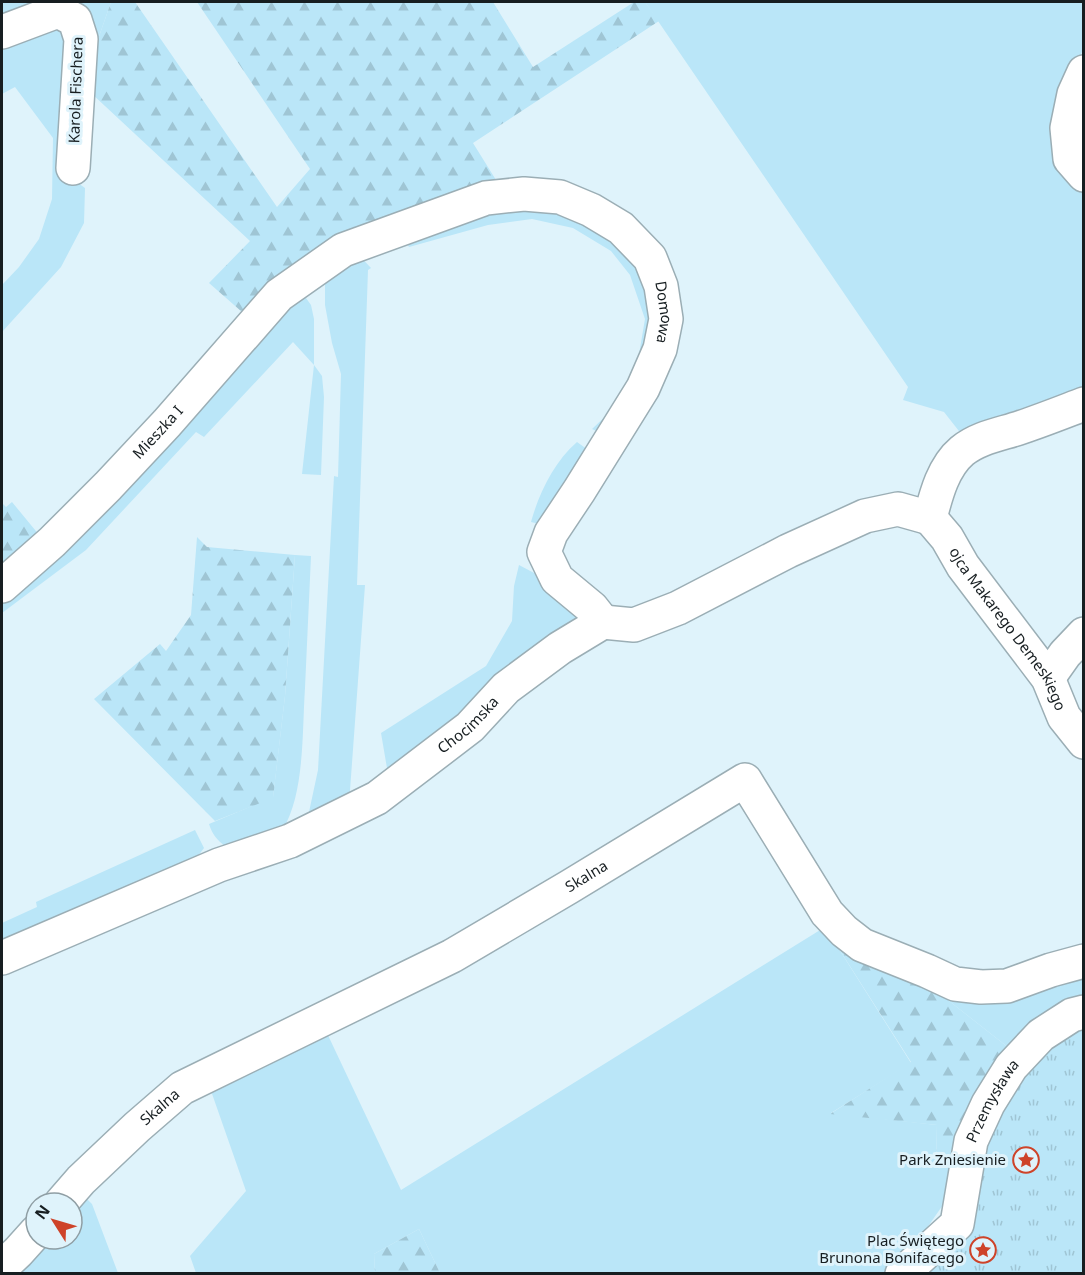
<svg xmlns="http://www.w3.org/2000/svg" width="1085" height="1275" viewBox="0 0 1085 1275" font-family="'Noto Sans',sans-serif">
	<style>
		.green { fill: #bae6f8 }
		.forest { fill: url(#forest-firs) }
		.park { fill: url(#park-tufts) }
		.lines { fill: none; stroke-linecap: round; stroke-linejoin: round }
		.minor-casing { stroke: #9baeb5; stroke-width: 36 }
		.minor { stroke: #fff; stroke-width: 33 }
		.labels { text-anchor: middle; stroke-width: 6; stroke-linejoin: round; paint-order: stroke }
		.street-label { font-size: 15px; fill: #171e21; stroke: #dff3fb }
		.poi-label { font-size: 15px; fill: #171e21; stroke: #dff3fb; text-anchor: end }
	</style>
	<defs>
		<pattern id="forest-firs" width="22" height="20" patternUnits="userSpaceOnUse" patternTransform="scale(1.5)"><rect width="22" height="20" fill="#bae6f8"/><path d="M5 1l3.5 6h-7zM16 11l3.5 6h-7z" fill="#9fc5d4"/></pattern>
		<pattern id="park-tufts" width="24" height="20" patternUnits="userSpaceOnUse" patternTransform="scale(1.5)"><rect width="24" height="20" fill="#bae6f8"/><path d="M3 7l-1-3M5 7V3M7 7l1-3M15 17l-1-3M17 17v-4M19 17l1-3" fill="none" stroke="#9fc5d4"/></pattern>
	</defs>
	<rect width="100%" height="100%" fill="#dff3fb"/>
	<!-- green -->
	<path class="green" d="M 2,2 L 54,2 L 2,15 Z
		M 71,2 L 111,2 L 95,48 Z
		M 645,2 L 1083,2 L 1083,49 L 1064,100 L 1083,182 L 1083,393 L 966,440 L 944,412 L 903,400 L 908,387 Z
		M 66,21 L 64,173 L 85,188 L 84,223 L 61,267 L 2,332 L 2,285 L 19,267 L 39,239 L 52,199 L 53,138 L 15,87 L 2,94 L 2,44 Z
		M 517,205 L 591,216 L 648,276 L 653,349 L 601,433 L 592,429 L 611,411 L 636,372 L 645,319 L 630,275 L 611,251 L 573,228 L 532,219 L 488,225 L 409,247 L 402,234 Z
		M 356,252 L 371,268 L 368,270 L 357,585 L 365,585 L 349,804 L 314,820 L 309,812 L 318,770 L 334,476 L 338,477 L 341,374 L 332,343 L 325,305 L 325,284 L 330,272 Z
		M 301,295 L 306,298 L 311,305 L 314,319 L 314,365 L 322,376 L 324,397 L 321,475 L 302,474 L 314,365 L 293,342 L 204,437 L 196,432 L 86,550 L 2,613 L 2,602 L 35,573 Z
		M 577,442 L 591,452 L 548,526 L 531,522 C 539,493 554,462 577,442 Z
		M 295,555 L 311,556 C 309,600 307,644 305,688 C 302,732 305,794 282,831 L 225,846 C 217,840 212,834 209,824 L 273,797 L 285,696 Z
		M 519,565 L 553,583 L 582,620 L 388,774 L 381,733 L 486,666 L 512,621 L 514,586 Z
		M 195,830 L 204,848 L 198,856 L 2,946 L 2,923 L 37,907 L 36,902 Z
		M 825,927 L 911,1063 L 831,1113 L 937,1125 L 936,1170 L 957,1161 L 945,1202 L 922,1235 L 884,1273 L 440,1273 L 419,1229 L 374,1254 L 375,1273 L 196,1273 L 190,1256 L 246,1191 L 210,1088 L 326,1031 L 401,1190 Z
		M 1083,970 L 1083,999 L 1009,1048 L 916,975 Z
		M 83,1195 L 92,1204 L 118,1273 L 13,1274 L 47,1239 L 72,1239 L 72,1209 Z"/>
	<!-- forest -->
	<path class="forest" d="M 111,2 L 135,2 L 277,207 L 310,169 L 197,2 L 493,2 L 533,67 L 634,2 L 645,2 L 659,21 L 473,143 L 496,180 L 349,230 L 295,269 L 250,319 L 209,283 L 250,241 L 91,93 L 95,48 Z
		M 12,502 L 40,536 L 2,570 L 2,503 L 6,507 Z
		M 197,537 L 207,547 L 295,555 L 285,696 L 273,798 L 215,821 L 94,699 L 160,644 L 166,651 L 191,615 Z
		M 825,927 L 916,975 L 1009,1048 L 957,1161 L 936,1170 L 937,1125 L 830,1114 L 911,1062 Z
		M 419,1229 L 440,1273 L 375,1273 L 374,1254 Z"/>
	<!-- park -->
	<path class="park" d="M 1083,1012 L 1083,1273 L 902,1274 L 957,1224 L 988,1104 Z"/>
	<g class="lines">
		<!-- minor casing -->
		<g class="minor-casing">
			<g id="minor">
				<path d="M 2,32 L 58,11 L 75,20 L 81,39 L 73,168"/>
				<path d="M 1084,72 L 1074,94 L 1067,128 L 1070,159 L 1084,175"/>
				<path id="s1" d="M 930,518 L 947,538 L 963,566 L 1048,678 L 1064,717 L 1084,742"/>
				<path d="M 930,518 C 936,495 943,467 962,451 C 979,437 1002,434 1022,427 C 1043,420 1063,412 1084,404"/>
				<path id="s2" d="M 2,586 L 52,542 L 108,486 L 167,423 L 279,295 L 343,250 L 486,198 L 524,194 L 560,197 L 591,210 L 621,228 L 650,258 L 661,286 L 666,319 L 660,349 L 643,388 L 579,491 L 551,533 L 544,552 L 557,579 L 592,608 L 603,622"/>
				<path d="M 1048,678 L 1065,654 L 1084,634"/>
				<path id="s3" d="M 2,958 L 219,865 L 290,841 L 377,798 L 470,727 L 506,688 L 560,648 L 603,622 L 634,625 L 678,608 L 788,551 L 865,516 L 898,509 L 930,518"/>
				<path id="s4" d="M 61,1203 L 81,1180 L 137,1127 L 182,1088 L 452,956 L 569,887 L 745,780 L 827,913 L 844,931 L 862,945 L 927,971 L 955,984 L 981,987 L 1007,986 L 1051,970 L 1084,961"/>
				<path d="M 2,1267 L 18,1252 L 36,1232"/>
				<path id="s5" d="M 902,1274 L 957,1224 L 971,1141 L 988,1104 L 1011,1067 L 1041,1035 L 1072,1015 L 1084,1012"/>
			</g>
		</g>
		<!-- minor -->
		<use href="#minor" class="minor"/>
	</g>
	<!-- icons -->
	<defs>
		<g id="sight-ring" transform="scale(1.35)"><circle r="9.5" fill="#dff3fb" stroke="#ce4329" stroke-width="1.5"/><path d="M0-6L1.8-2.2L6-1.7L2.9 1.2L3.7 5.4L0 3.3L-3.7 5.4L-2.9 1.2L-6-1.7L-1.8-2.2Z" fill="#ce4329"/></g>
	</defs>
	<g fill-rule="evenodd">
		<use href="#sight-ring" x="1026" y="1160"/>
		<use href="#sight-ring" x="983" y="1250"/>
	</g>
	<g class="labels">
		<!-- street labels -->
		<g class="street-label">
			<text transform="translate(76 90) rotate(-88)" y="5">Karola Fischera</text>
			<text dy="5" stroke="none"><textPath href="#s2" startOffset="874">Domowa</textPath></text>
			<text dy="5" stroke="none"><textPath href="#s2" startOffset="219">Mieszka I</textPath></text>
			<text dy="5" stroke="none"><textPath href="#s1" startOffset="136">ojca Makarego Demeskiego</textPath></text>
			<text dy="5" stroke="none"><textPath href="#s3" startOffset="525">Chocimska</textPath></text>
			<text dy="5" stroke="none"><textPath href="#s4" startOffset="624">Skalna</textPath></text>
			<text dy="5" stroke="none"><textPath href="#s5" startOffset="204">Przemysława</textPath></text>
			<text dy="5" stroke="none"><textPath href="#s4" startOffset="138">Skalna</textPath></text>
		</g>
		<!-- poi labels -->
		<g class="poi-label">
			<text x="1006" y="1165">Park Zniesienie</text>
			<text x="964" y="1246">Plac Świętego<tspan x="964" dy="17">Brunona Bonifacego</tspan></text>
		</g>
	</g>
	<!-- border -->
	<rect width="1085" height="1275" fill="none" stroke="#171e21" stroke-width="6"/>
	<!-- north arrow -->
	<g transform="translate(54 1221) rotate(307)"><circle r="28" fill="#dff3fb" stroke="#8f9ea4" stroke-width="1.5"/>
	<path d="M0-4.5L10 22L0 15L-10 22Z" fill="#ce4329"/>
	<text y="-9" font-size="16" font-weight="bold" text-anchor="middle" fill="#171e21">N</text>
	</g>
</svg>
